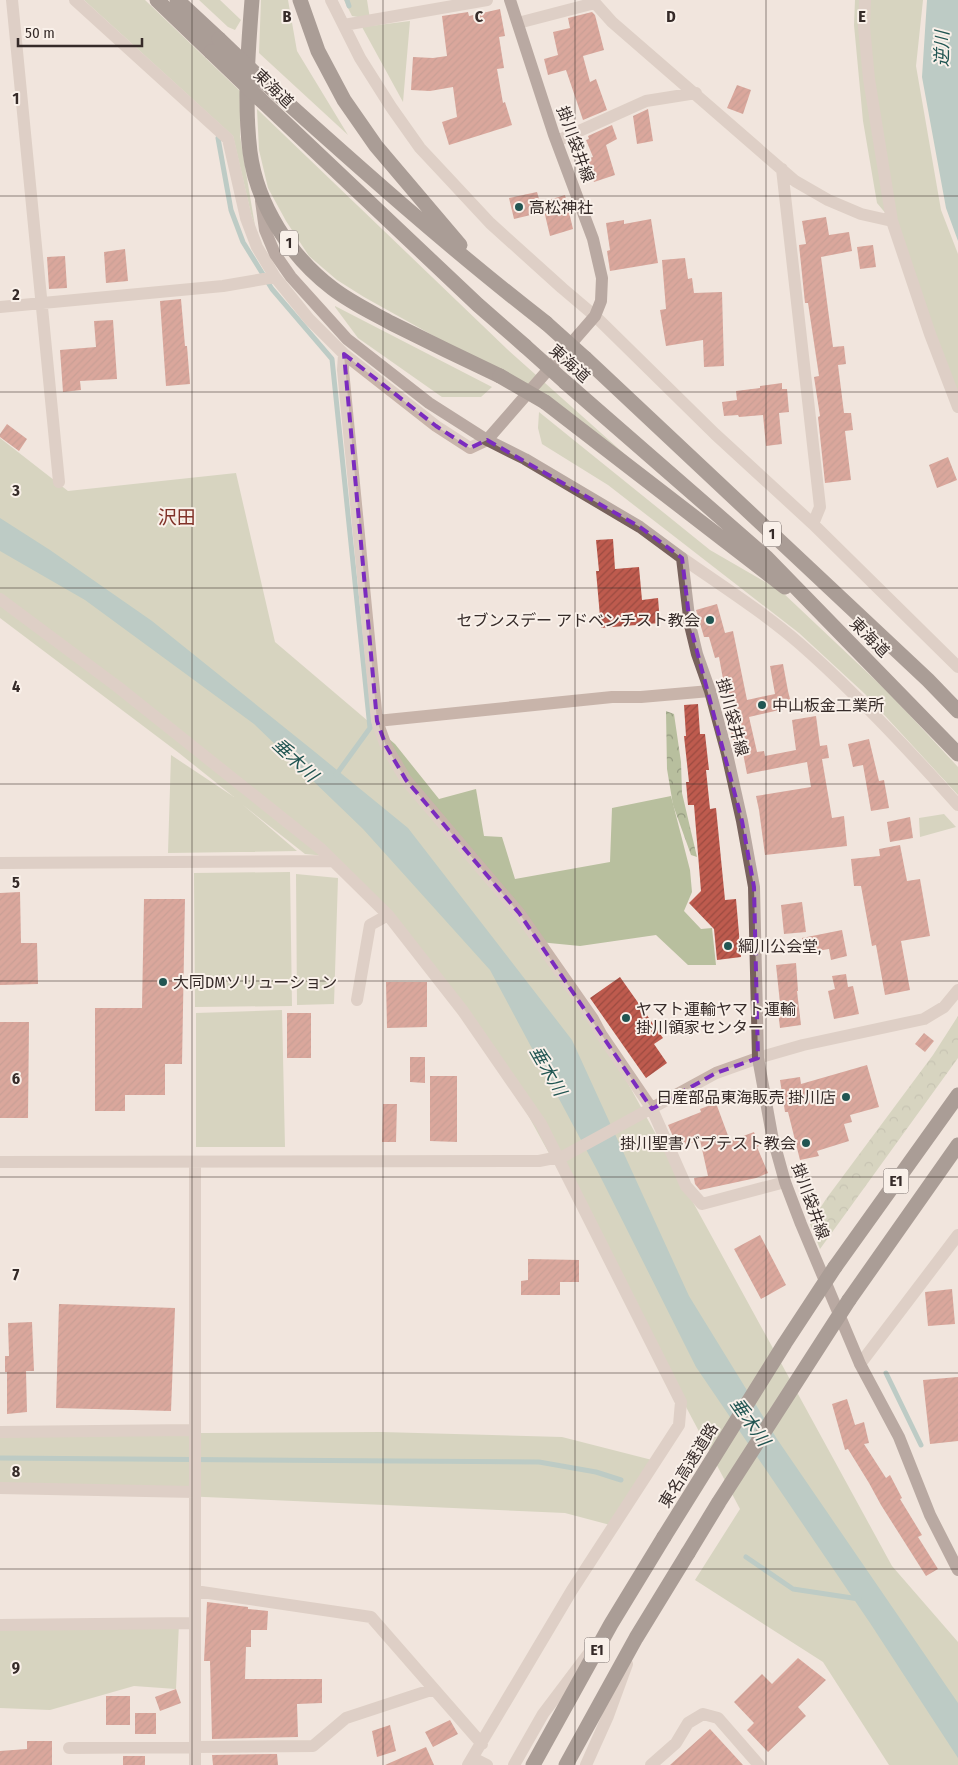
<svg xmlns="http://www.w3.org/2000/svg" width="958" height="1765" viewBox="0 0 958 1765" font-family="'Fira Sans Condensed','Noto Sans JP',sans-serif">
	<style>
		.grass { fill: #b8bf9e }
		.forest { fill: url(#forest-crowns) }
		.water { fill: #7eaca8 }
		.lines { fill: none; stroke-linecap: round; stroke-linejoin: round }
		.stream { stroke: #7eaca8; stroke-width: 5 }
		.building { fill: url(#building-hatch) }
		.minor { stroke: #c8b4aa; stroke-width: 12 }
		.major { stroke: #77615b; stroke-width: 12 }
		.highway { stroke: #564541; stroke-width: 15 }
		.highway-bridge { stroke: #564541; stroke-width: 15 }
		.marked { fill: none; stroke: #7b2cbf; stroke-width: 4; stroke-dasharray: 10 6; stroke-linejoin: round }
		.grid { fill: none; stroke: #362b29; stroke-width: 1; stroke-opacity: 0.55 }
		.poi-dot { fill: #215552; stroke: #f9f0e9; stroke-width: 2 }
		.labels { text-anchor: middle; stroke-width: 4; stroke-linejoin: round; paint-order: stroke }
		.shield { fill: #f9f0e9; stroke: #706663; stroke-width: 1 }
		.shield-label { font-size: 15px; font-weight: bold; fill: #362b29 }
		.street-label { font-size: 16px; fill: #362b29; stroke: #f9f0e9 }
		.poi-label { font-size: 16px; fill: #362b29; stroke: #f9f0e9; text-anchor: start }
		.water-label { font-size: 18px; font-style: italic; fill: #215552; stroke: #f9f0e9 }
		.quarter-label { font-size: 19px; fill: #803127; stroke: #f9f0e9 }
		.grid-label { font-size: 16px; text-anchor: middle; font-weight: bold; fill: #362b29; stroke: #f9f0e9; stroke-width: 4; stroke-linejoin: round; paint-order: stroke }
	</style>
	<defs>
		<pattern id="forest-crowns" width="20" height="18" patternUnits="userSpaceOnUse" patternTransform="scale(1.25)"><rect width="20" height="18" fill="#b8bf9e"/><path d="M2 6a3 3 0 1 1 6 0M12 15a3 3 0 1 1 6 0" fill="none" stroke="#969b81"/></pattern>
		<pattern id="building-hatch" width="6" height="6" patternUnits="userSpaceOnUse" patternTransform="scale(1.25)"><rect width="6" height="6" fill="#be5b4e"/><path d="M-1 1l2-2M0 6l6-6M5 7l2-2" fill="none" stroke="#9b4b41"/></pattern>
	</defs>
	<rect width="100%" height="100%" fill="#f1e5dd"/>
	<!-- grass -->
	<path class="grass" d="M 84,0 L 145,0 L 240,91 L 240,136 L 255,226 L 251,214 L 233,136 Z
		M 199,0 L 220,0 L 241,20 L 235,30 L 228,27 Z
		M 261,0 L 288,0 L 297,51 L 348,135 L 259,53 Z
		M 344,0 L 367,0 L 370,19 L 352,16 Z
		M 855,0 L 923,0 L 916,66 L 941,210 L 958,254 L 958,403 L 892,221 L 877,203 L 863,121 L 854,25 Z
		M 410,21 L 403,102 L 362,27 Z
		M 257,109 L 507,349 L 656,482 L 459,350 L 364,297 L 337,280 L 309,256 L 286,221 L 268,188 L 259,150 Z
		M 335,307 L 335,306 L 492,387 L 481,397 L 442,397 L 358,338 Z
		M 539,412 L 710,550 L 781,591 L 889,693 L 958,767 L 958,795 L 865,694 L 799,633 L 608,485 L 542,444 L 538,428 Z
		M 0,438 L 68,491 L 236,473 L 275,642 L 395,744 L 439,799 L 476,789 L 484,836 L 502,837 L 515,879 L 610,862 L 612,808 L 671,796 L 690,870 L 692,892 L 684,911 L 701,929 L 712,928 L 716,965 L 688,965 L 656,935 L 580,946 L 539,942 L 601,1034 L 892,1566 L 958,1642 L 958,1765 L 889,1765 L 823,1662 L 695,1580 L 740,1509 L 621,1284 L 501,1066 L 336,857 L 305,854 L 243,805 L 297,851 L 168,853 L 171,755 L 234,797 L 179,753 L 0,618 Z
		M 944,814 L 956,827 L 920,837 L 919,818 Z
		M 290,872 L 292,1006 L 195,1007 L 194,873 Z
		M 296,874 L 338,878 L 334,1004 L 297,1005 Z
		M 282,1010 L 285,1147 L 196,1147 L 196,1013 Z
		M 381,1432 L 562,1437 L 656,1461 L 614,1526 L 565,1513 L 0,1488 L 0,1434 Z
		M 179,1623 L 176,1689 L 134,1686 L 50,1710 L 0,1708 L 0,1626 Z"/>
	<!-- forest -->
	<path class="forest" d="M 666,711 L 674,714 L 681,762 L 682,793 L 697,857 L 691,855 L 673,805 L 667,769 Z
		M 958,1016 L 958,1058 L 820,1249 L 810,1224 L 826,1199 L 933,1055 Z"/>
	<!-- water -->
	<path class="water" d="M 927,0 L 958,0 L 958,241 L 946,208 L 922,77 Z
		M 0,518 L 50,550 L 152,621 L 315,752 L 408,828 L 572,1040 L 689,1296 L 777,1439 L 958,1703 L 958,1758 L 870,1623 L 696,1367 L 596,1168 L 490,970 L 363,829 L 254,724 L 85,600 L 0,551 Z"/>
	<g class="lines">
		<!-- stream -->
		<path class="stream" d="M 347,0 L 349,6
			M 218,138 L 231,210 L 243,242 L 272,289 L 332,359 L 370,728 L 336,775
			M 886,1373 L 921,1445
			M 0,1458 L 539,1462 L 596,1472 L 621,1480
			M 746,1557 L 793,1589 L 859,1599"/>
	</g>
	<!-- building -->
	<path class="building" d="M 500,9 L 505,36 L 499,37 L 504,68 L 497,69 L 503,103 L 505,102 L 512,125 L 449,145 L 442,122 L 457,117 L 453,87 L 430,91 L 411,90 L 413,57 L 433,58 L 447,56 L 442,16 L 468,12 L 469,16 Z
		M 592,12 L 595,15 L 604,50 L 583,56 L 590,82 L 596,79 L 607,110 L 583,120 L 566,70 L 548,75 L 544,59 L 558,55 L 553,32 L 570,28 L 568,18 Z
		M 737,85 L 751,90 L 743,114 L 727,108 Z
		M 648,109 L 653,141 L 637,144 L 633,116 Z
		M 612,125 L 617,139 L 606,145 L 615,175 L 594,182 L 586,159 L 593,157 L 586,140 L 589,139 L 588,136 Z
		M 537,192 L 543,212 L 514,219 L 509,198 Z
		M 565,195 L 573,229 L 550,236 L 542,202 Z
		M 826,217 L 829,235 L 849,232 L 852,251 L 821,257 L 833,347 L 844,346 L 846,364 L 838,365 L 844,413 L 851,413 L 853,430 L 845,431 L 851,480 L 825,483 L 818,417 L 820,416 L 814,377 L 819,376 L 808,303 L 805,303 L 799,245 L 806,244 L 802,221 Z
		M 651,219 L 658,263 L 610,271 L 607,251 L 610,250 L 606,223 L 624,220 L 624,224 Z
		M 873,245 L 876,267 L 860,269 L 857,247 Z
		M 125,249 L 128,281 L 106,283 L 104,252 Z
		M 65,256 L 67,288 L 49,289 L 47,257 Z
		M 685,258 L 688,279 L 692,278 L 694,293 L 722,292 L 724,366 L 704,367 L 703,340 L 666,346 L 660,310 L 666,309 L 662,260 Z
		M 181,299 L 185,346 L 187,346 L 190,384 L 166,386 L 160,301 Z
		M 113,320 L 117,379 L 80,381 L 81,390 L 63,392 L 60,350 L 96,347 L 94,321 Z
		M 782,383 L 782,389 L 787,389 L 789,412 L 779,413 L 782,444 L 766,446 L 763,415 L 739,417 L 738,415 L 724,416 L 722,402 L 737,400 L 736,391 L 760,388 L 760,386 Z
		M 7,424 L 27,439 L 19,451 L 0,437 L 0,434 Z
		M 948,457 L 957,480 L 937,488 L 929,465 Z
		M 613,539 L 615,569 L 639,567 L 642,600 L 658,598 L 660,623 L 601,628 L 596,571 L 599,571 L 596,540 Z
		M 717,604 L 725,633 L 733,631 L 747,700 L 775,694 L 770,666 L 783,664 L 788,691 L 792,707 L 749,717 L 757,752 L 764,751 L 765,756 L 796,750 L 792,720 L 816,716 L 820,746 L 827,745 L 829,758 L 822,759 L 832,818 L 844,816 L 847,846 L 765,855 L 759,810 L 756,796 L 811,787 L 807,762 L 747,774 L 742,748 L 735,750 L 730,727 L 736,726 L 728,690 L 725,690 L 719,657 L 715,658 L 709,637 L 704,637 L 696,610 Z
		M 698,704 L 700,734 L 705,734 L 709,770 L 706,770 L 710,809 L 716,808 L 725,900 L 736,899 L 741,957 L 717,960 L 714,929 L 689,903 L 701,891 L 694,805 L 688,805 L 686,782 L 689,782 L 684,736 L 686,736 L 684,705 Z
		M 869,739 L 879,781 L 884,780 L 889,808 L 871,811 L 863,765 L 853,767 L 848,744 Z
		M 910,817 L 913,838 L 890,842 L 887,822 Z
		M 900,845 L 907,881 L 920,879 L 930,936 L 901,941 L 910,990 L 885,995 L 876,945 L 872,946 L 861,886 L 854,886 L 851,859 L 880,856 L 879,849 Z
		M 20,892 L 21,943 L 37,943 L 38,984 L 0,985 L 0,893 Z
		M 144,899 L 185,899 L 182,1064 L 165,1064 L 165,1095 L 125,1095 L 125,1111 L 95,1111 L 95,1008 L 142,1008 Z
		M 802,902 L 806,932 L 784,934 L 781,905 Z
		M 842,930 L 847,956 L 831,960 L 829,949 L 805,953 L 802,938 Z
		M 796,963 L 798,991 L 797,991 L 801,1025 L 780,1028 L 777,1003 L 780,1003 L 776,965 Z
		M 846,974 L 848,987 L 853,986 L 859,1014 L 834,1019 L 828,991 L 835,989 L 832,976 Z
		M 620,977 L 663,1038 L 654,1044 L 667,1063 L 646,1078 L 590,998 Z
		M 386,982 L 427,982 L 427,1027 L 387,1028 Z
		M 287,1013 L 311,1013 L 311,1058 L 287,1058 Z
		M 0,1022 L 29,1022 L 28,1118 L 0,1118 Z
		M 924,1033 L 934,1041 L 925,1052 L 915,1044 Z
		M 410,1057 L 425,1057 L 425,1083 L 410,1082 Z
		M 867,1065 L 879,1107 L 850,1115 L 852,1122 L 844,1124 L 849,1141 L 817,1151 L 819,1156 L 800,1160 L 788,1112 L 785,1112 L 780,1080 L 800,1077 L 801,1084 Z
		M 430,1076 L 457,1076 L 457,1142 L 430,1141 Z
		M 716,1103 L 730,1141 L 754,1132 L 759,1146 L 757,1147 L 768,1173 L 756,1178 L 700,1190 L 695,1184 L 694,1178 L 708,1176 L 700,1140 L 678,1148 L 668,1125 L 701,1112 L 700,1109 Z
		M 383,1104 L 397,1104 L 396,1142 L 382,1142 Z
		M 760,1235 L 786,1285 L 761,1299 L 734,1249 Z
		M 528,1259 L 579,1260 L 579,1282 L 560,1282 L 560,1295 L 521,1295 L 521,1281 L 528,1280 Z
		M 952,1289 L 955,1324 L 928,1326 L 925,1292 Z
		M 59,1304 L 175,1308 L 171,1411 L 56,1408 Z
		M 32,1322 L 34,1371 L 26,1371 L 27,1412 L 7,1414 L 7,1372 L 5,1372 L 5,1356 L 9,1356 L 8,1323 Z
		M 958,1377 L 958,1441 L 930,1444 L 923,1380 Z
		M 847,1399 L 855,1425 L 864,1422 L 869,1443 L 864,1444 L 886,1478 L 890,1475 L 902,1498 L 900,1499 L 922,1535 L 918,1537 L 938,1569 L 926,1576 L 881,1505 L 869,1483 L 848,1449 L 845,1450 L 832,1404 Z
		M 207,1602 L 248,1607 L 248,1609 L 268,1611 L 267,1630 L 251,1630 L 251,1647 L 246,1647 L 245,1679 L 322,1679 L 322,1703 L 297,1704 L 298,1737 L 212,1739 L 210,1661 L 204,1661 Z
		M 798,1658 L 826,1680 L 798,1707 L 806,1716 L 768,1752 L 747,1730 L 754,1723 L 734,1702 L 762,1674 L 772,1684 Z
		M 176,1689 L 181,1703 L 160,1711 L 155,1697 Z
		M 106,1696 L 130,1696 L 130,1725 L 106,1725 Z
		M 135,1713 L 156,1713 L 156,1734 L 135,1734 Z
		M 450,1720 L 458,1734 L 433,1747 L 425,1732 Z
		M 390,1725 L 396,1751 L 377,1757 L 372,1731 Z
		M 710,1729 L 743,1765 L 670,1765 Z
		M 27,1741 L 52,1741 L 52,1765 L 0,1765 L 0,1751 L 27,1749 Z
		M 426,1747 L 434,1765 L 385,1765 Z
		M 277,1754 L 278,1765 L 213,1765 L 212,1755 Z
		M 123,1756 L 145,1756 L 145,1765 L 123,1765 Z"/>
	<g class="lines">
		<!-- minor -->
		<path class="minor" d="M 12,0 L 59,482
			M 75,0 L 228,139 L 246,218 L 257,247 L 275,277 L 309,319 L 344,354 L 436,426 L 470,448 L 487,440
			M 331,0 L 360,58 L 391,107 L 420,148 L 449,179 L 490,223 L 562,288 L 595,316 L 715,434 L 813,524 L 958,667
			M 865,0 L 864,27 L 869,79 L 892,221 L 930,334 L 958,407
			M 518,23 L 595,3 L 612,22 L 795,181 L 828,200 L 861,214 L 892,221
			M 344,25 L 487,0
			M 557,141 L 646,101 L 696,93
			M 782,169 L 820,507 L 813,524
			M 0,307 L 223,286 L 275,277
			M 344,354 L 343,370 L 377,721 L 386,746 L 406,780 L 519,913 L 593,1019 L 601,1034 L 652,1109 L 686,1186 L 702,1204 L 785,1182
			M 682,558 C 722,586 763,612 800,644 C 856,693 908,749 958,805
			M 0,599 L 118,687 L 321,849 L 388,915 L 463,1011 L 541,1124 L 681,1402 L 679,1425 L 572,1590 L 468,1765
			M 377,721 L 612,697 L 641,697 L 710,691
			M 0,863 L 333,861
			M 357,1000 L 370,925 L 388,915
			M 0,1162 L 539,1161 L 564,1156 L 716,1073 L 758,1058 L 803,1045 L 924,1019 L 944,1007 L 958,990
			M 195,1162 L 195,1765
			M 860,1364 L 958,1235
			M 0,1432 L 195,1430
			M 0,1488 L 195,1492
			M 195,1591 L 371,1617 L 482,1744
			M 0,1625 L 195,1623
			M 69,1748 L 313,1746 L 346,1718 L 434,1689
			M 473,1758 L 487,1765
			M 514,1765 L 543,1714 L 589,1653
			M 586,1765 L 608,1716 L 627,1664
			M 651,1765 L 676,1743 L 688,1723 L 703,1714 L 718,1718 L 759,1765"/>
		<!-- major -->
		<path class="major" d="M 261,201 L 265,230 L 275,254 L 291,277 L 347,339 L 429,403 L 487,440 L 525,459 L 640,527 L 682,558 L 690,625 L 697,654 L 710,691 L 727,754 L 742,821 L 754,887 L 758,1058 L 772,1135 L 785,1182 L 801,1224 L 860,1364 L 899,1437 L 930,1515 L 958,1570
			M 487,440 L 595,316 L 601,301 L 602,278 L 593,239 L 554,135 L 510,0"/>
		<!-- highway -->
		<path class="highway" d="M 157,0 L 211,52
			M 177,0 L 219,39
			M 252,0 C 248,50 244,102 250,152 C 257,205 290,256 332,288 C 350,302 371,312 391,323 C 427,341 464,359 500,376
			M 300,0 L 318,51 L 344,100 L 376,146 L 460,245
			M 263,81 C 355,164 448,247 546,323
			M 260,99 L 478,305 L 525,346
			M 585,358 L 928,680 L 958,711
			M 565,382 L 767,558 L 958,754
			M 545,402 L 785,587
			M 835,1267 L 958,1095
			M 849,1300 L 958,1145
			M 533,1765 L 611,1624 L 664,1537
			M 566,1765 L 636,1638 L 688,1553"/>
		<!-- highway-bridge -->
		<path class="highway-bridge" d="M 219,39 L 263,81
			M 211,52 L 260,99
			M 546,323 L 585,358
			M 525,346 L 565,382
			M 500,376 L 545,402
			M 664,1537 L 785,1343 L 835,1267
			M 688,1553 L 719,1502 L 849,1300"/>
	</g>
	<!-- marked area -->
	<path d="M0 0H958V1765H0ZM 344,354 L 436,426 L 470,448 L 487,440 L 640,527 L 682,558 L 690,625 L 742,821 L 754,887 L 758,1058 L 716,1073 L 652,1109 L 519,913 L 406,780 L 386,746 L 377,721 Z" fill="#f1e5dd" fill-opacity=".55" fill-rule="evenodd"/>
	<path class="marked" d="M 344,354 L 436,426 L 470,448 L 487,440 L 640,527 L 682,558 L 690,625 L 742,821 L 754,887 L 758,1058 L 716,1073 L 652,1109 L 519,913 L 406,780 L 386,746 L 377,721 Z"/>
	<!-- grid -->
	<path class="grid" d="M 192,0 L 192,1765M 383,0 L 383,1765M 575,0 L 575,1765M 766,0 L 766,1765M 0,196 L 958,196M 0,392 L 958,392M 0,588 L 958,588M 0,784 L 958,784M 0,981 L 958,981M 0,1177 L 958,1177M 0,1373 L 958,1373M 0,1569 L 958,1569"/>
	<!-- markers -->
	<g class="poi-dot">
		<circle cx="519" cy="207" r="5"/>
		<circle cx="710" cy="620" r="5"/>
		<circle cx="762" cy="705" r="5"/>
		<circle cx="728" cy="946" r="5"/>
		<circle cx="163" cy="982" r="5"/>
		<circle cx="626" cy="1018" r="5"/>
		<circle cx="846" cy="1097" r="5"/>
		<circle cx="806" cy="1143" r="5"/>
	</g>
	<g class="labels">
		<!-- shield labels -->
		<g class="shield">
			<rect x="280" y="230.5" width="18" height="25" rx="4"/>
			<rect x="763" y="521.5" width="18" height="25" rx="4"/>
			<rect x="883.5" y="1168.5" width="25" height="25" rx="4"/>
			<rect x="584.5" y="1637.5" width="25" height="25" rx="4"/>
		</g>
		<g class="shield-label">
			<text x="289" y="248">1</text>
			<text x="772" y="539">1</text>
			<text x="896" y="1186">E1</text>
			<text x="597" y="1655">E1</text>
		</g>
		<!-- street labels -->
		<g class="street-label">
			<text transform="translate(274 88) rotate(44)" y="6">東海道</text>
			<text transform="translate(576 144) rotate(70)" y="6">掛川袋井線</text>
			<text transform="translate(570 363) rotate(42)" y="6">東海道</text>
			<text transform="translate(870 637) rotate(45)" y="6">東海道</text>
			<text transform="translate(733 717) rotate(75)" y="6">掛川袋井線</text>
			<text transform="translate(811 1201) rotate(70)" y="6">掛川袋井線</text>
			<text transform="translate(688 1465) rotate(-58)" y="6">東名高速道路</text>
		</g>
		<!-- poi labels -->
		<g class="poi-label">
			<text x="529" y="213">高松神社</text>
			<text x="700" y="626" text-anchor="end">セブンスデー アドベンチスト教会</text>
			<text x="772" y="711">中山板金工業所</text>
			<text x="738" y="952">綱川公会堂,</text>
			<text x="173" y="988">大同DMソリューション</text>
			<text x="636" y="1015">ヤマト運輸ヤマト運輸<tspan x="636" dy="18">掛川領家センター</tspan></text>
			<text x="836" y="1103" text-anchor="end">日産部品東海販売 掛川店</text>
			<text x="796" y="1149" text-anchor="end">掛川聖書バプテスト教会</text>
		</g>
		<!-- water labels -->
		<g class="water-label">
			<text transform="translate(942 49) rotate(-89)" y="6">逆川</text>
			<text transform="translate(295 760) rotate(43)" y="6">垂木川</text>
			<text transform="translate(548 1071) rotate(60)" y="6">垂木川</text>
			<text transform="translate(750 1422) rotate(55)" y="6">垂木川</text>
		</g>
		<!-- quarter labels -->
		<g class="quarter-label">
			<text x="177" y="524">沢田</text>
		</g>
	</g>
	<g class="grid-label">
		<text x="287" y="22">B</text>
		<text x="479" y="22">C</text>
		<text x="671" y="22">D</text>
		<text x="862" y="22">E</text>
		<text x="16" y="104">1</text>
		<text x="16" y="300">2</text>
		<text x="16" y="496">3</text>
		<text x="16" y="692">4</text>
		<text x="16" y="888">5</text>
		<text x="16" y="1084">6</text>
		<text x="16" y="1280">7</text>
		<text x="16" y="1477">8</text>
		<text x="16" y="1673">9</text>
	</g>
	<!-- scale -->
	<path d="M18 38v8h124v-8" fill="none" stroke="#362b29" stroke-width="2.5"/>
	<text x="25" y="38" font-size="15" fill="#362b29" stroke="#f9f0e9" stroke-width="4" paint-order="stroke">50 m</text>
</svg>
